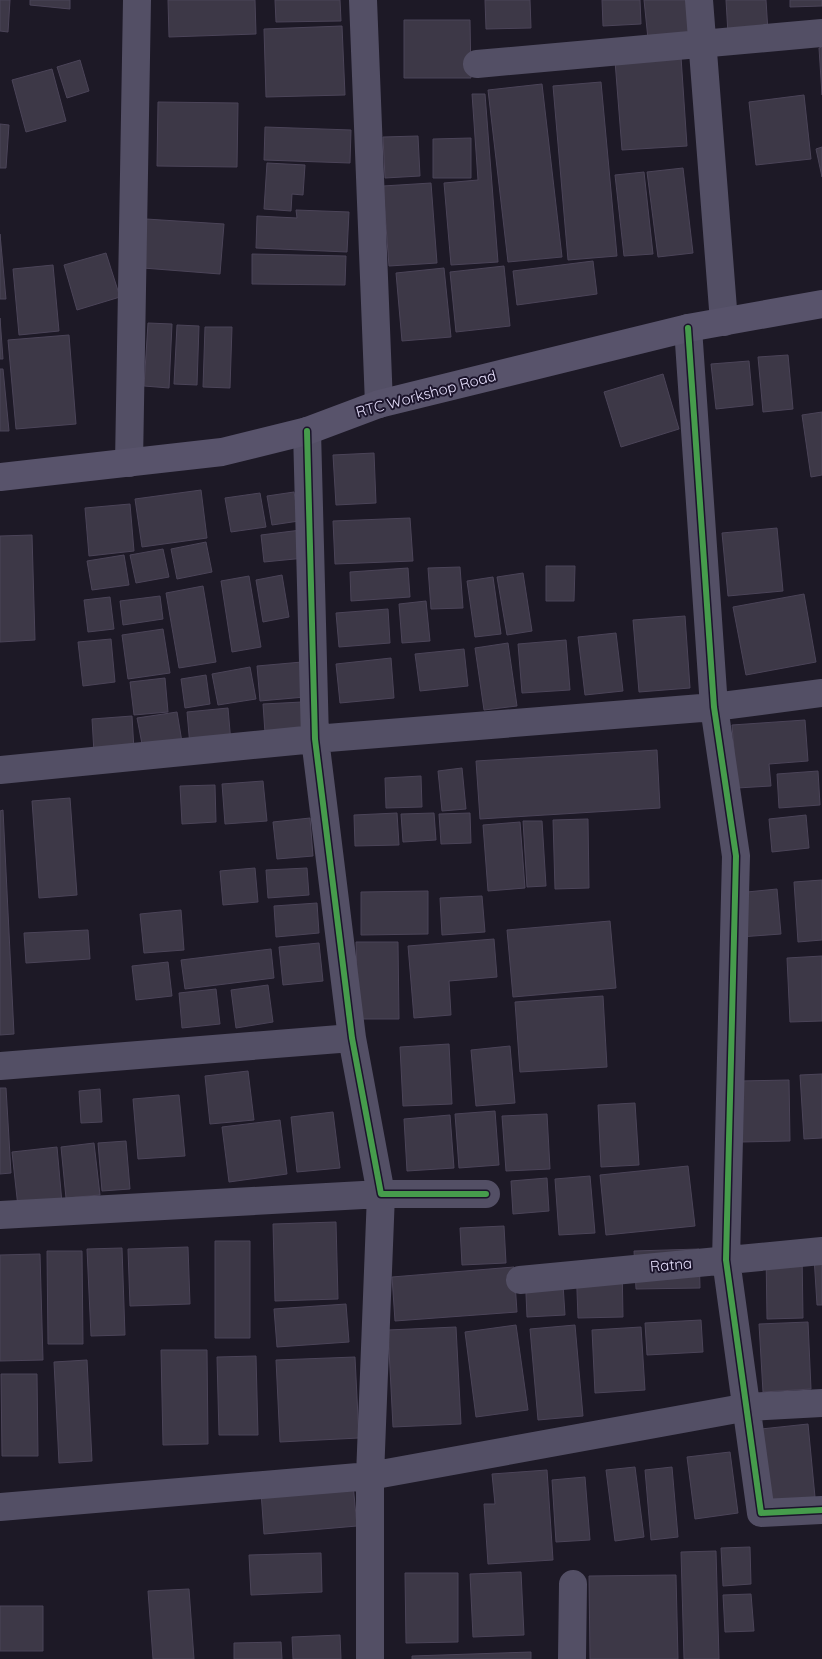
<svg xmlns="http://www.w3.org/2000/svg" width="822" height="1659" viewBox="0 0 822 1659" font-family="Quicksand,sans-serif">
	<style>
		.building { fill: #3d3847; stroke: #4b4458 }
		.lines { fill: none; stroke-linecap: round; stroke-linejoin: round }
		.street { stroke: #534f65; stroke-width: 28 }
		.secondary { stroke: #58536b; stroke-width: 28 }
		.cycleway-casing { stroke: #1b142b; stroke-width: 9 }
		.cycleway { stroke: #469c4c; stroke-width: 6 }
		.labels { text-anchor: middle; stroke-width: 4; stroke-linejoin: round; paint-order: stroke }
		.street-label { font-size: 15px; fill: #e7e0fd; stroke: #1b142b }
	</style>
	<rect width="100%" height="100%" fill="#1d1926"/>
	<!-- building -->
	<path class="building" d="M 0,0 L 10,0 L 8,32 L 0,31 Z
		M 30,0 L 70,0 L 70,9 L 30,5 Z
		M 168,0 L 255,0 L 256,34 L 169,37 Z
		M 275,0 L 340,0 L 341,21 L 276,22 Z
		M 485,0 L 530,0 L 531,28 L 486,29 Z
		M 602,0 L 640,0 L 641,24 L 603,26 Z
		M 644,0 L 689,0 L 692,35 L 648,39 Z
		M 726,0 L 766,0 L 768,32 L 728,34 Z
		M 790,0 L 822,0 L 822,6 L 790,7 Z
		M 404,20 L 470,20 L 471,78 L 404,78 Z
		M 342,26 L 345,95 L 266,97 L 264,29 Z
		M 822,47 L 822,95 L 819,48 Z
		M 681,57 L 687,146 L 622,150 L 615,61 Z
		M 80,60 L 89,91 L 67,98 L 57,67 Z
		M 52,69 L 66,121 L 26,132 L 12,80 Z
		M 601,82 L 617,256 L 568,260 L 553,86 Z
		M 542,84 L 562,257 L 508,262 L 488,90 Z
		M 472,94 L 485,94 L 498,262 L 451,265 L 444,183 L 478,180 Z
		M 804,95 L 811,159 L 756,165 L 749,102 Z
		M 158,102 L 238,103 L 237,167 L 157,166 Z
		M 0,124 L 9,125 L 6,168 L 0,168 Z
		M 265,127 L 351,130 L 350,163 L 264,160 Z
		M 418,136 L 420,176 L 385,178 L 383,137 Z
		M 471,138 L 471,178 L 433,178 L 433,139 Z
		M 822,147 L 822,177 L 816,149 Z
		M 267,163 L 305,165 L 303,195 L 292,194 L 291,211 L 264,209 Z
		M 683,168 L 693,253 L 658,257 L 647,172 Z
		M 644,172 L 653,254 L 624,256 L 615,175 Z
		M 431,183 L 437,263 L 389,266 L 383,186 Z
		M 296,210 L 349,212 L 347,252 L 256,248 L 257,216 L 297,218 Z
		M 146,219 L 224,224 L 220,274 L 143,268 Z
		M 0,234 L 6,299 L 0,299 Z
		M 106,253 L 120,297 L 77,310 L 64,265 Z
		M 252,254 L 346,256 L 345,285 L 252,284 Z
		M 593,261 L 597,294 L 517,305 L 513,271 Z
		M 53,265 L 59,331 L 19,335 L 13,269 Z
		M 504,266 L 510,326 L 456,332 L 450,272 Z
		M 444,268 L 451,337 L 402,341 L 396,273 Z
		M 0,318 L 3,359 L 0,359 Z
		M 148,323 L 172,324 L 169,388 L 144,386 Z
		M 177,325 L 199,326 L 197,385 L 174,384 Z
		M 205,327 L 232,327 L 230,388 L 203,387 Z
		M 69,335 L 76,424 L 16,429 L 8,340 Z
		M 788,355 L 793,409 L 763,412 L 758,357 Z
		M 749,361 L 753,405 L 716,409 L 711,364 Z
		M 0,369 L 3,369 L 9,431 L 0,431 Z
		M 663,374 L 679,429 L 621,447 L 604,392 Z
		M 822,412 L 822,475 L 811,477 L 802,415 Z
		M 374,453 L 376,503 L 336,505 L 333,455 Z
		M 201,490 L 207,538 L 142,547 L 135,499 Z
		M 294,492 L 299,521 L 272,525 L 267,496 Z
		M 260,493 L 266,527 L 231,532 L 225,498 Z
		M 130,504 L 134,551 L 89,556 L 85,508 Z
		M 410,518 L 413,561 L 335,564 L 333,521 Z
		M 777,528 L 783,591 L 728,596 L 722,533 Z
		M 301,530 L 305,558 L 264,562 L 261,535 Z
		M 32,535 L 35,640 L 0,642 L 0,536 Z
		M 206,542 L 212,572 L 177,579 L 171,549 Z
		M 163,549 L 169,577 L 136,583 L 130,555 Z
		M 124,555 L 129,585 L 92,590 L 87,561 Z
		M 546,566 L 575,566 L 574,601 L 546,601 Z
		M 460,567 L 463,608 L 431,609 L 428,568 Z
		M 408,568 L 410,597 L 351,601 L 350,572 Z
		M 523,573 L 532,631 L 507,635 L 497,577 Z
		M 282,575 L 289,617 L 263,622 L 256,580 Z
		M 249,576 L 261,647 L 232,652 L 221,581 Z
		M 493,577 L 501,634 L 475,637 L 467,581 Z
		M 203,586 L 216,662 L 179,668 L 166,593 Z
		M 804,594 L 816,662 L 746,675 L 733,607 Z
		M 160,596 L 163,619 L 123,625 L 120,601 Z
		M 110,597 L 114,629 L 88,632 L 84,600 Z
		M 426,601 L 430,641 L 402,643 L 399,604 Z
		M 388,609 L 390,643 L 339,647 L 336,613 Z
		M 685,616 L 690,688 L 639,692 L 633,620 Z
		M 163,629 L 170,673 L 128,679 L 122,635 Z
		M 616,633 L 623,691 L 585,695 L 578,637 Z
		M 111,639 L 115,682 L 83,686 L 78,642 Z
		M 566,640 L 570,690 L 522,693 L 518,644 Z
		M 508,643 L 517,706 L 484,710 L 475,648 Z
		M 464,649 L 468,686 L 420,691 L 415,654 Z
		M 391,658 L 394,698 L 340,703 L 336,664 Z
		M 302,662 L 305,697 L 260,701 L 257,666 Z
		M 250,667 L 256,699 L 218,705 L 212,674 Z
		M 206,675 L 210,704 L 185,708 L 181,679 Z
		M 165,678 L 168,712 L 134,715 L 130,682 Z
		M 302,702 L 304,731 L 265,733 L 263,704 Z
		M 228,708 L 231,743 L 190,746 L 187,712 Z
		M 177,712 L 182,742 L 143,749 L 137,718 Z
		M 132,716 L 134,750 L 94,753 L 92,719 Z
		M 805,720 L 808,761 L 769,764 L 771,786 L 737,788 L 732,725 Z
		M 657,750 L 660,808 L 480,819 L 476,761 Z
		M 462,768 L 466,809 L 442,811 L 438,771 Z
		M 818,771 L 820,805 L 779,808 L 777,774 Z
		M 421,776 L 422,807 L 386,808 L 385,778 Z
		M 263,781 L 267,821 L 225,824 L 222,784 Z
		M 215,785 L 216,822 L 182,824 L 180,786 Z
		M 70,798 L 77,895 L 39,898 L 32,801 Z
		M 3,810 L 14,1034 L 0,1035 L 0,811 Z
		M 397,813 L 399,845 L 355,846 L 354,815 Z
		M 434,813 L 436,840 L 403,842 L 401,814 Z
		M 470,813 L 471,843 L 441,844 L 439,814 Z
		M 806,815 L 809,848 L 772,852 L 769,819 Z
		M 310,818 L 313,856 L 277,859 L 273,822 Z
		M 588,819 L 589,888 L 555,889 L 553,820 Z
		M 523,821 L 542,821 L 546,886 L 527,887 Z
		M 520,822 L 525,888 L 488,891 L 483,825 Z
		M 255,868 L 258,902 L 223,905 L 220,871 Z
		M 307,868 L 309,895 L 268,898 L 266,870 Z
		M 822,880 L 822,940 L 798,942 L 794,882 Z
		M 777,889 L 781,934 L 740,937 L 737,893 Z
		M 428,891 L 428,934 L 361,935 L 361,892 Z
		M 482,896 L 485,932 L 442,935 L 440,898 Z
		M 317,903 L 319,933 L 276,937 L 274,906 Z
		M 181,910 L 184,950 L 144,953 L 140,914 Z
		M 610,921 L 616,988 L 513,997 L 507,930 Z
		M 88,930 L 90,959 L 26,963 L 24,933 Z
		M 494,939 L 497,977 L 449,981 L 451,1015 L 414,1018 L 408,946 Z
		M 356,942 L 398,942 L 399,1019 L 358,1019 Z
		M 319,943 L 323,981 L 283,985 L 279,947 Z
		M 271,949 L 274,978 L 185,989 L 181,960 Z
		M 822,956 L 822,1021 L 790,1022 L 787,958 Z
		M 168,962 L 172,996 L 136,1000 L 132,966 Z
		M 268,985 L 273,1022 L 236,1028 L 231,990 Z
		M 216,989 L 220,1024 L 182,1028 L 179,993 Z
		M 603,996 L 607,1067 L 520,1072 L 515,1002 Z
		M 449,1044 L 452,1104 L 403,1106 L 400,1047 Z
		M 510,1046 L 515,1103 L 476,1106 L 471,1050 Z
		M 248,1071 L 254,1120 L 210,1124 L 205,1076 Z
		M 822,1074 L 822,1138 L 804,1139 L 800,1075 Z
		M 789,1080 L 790,1141 L 741,1142 L 740,1081 Z
		M 0,1088 L 6,1088 L 11,1173 L 0,1174 Z
		M 100,1089 L 102,1122 L 81,1123 L 79,1091 Z
		M 179,1095 L 185,1156 L 138,1159 L 133,1099 Z
		M 635,1103 L 639,1165 L 601,1167 L 598,1105 Z
		M 495,1111 L 499,1165 L 459,1168 L 455,1114 Z
		M 333,1112 L 340,1168 L 297,1172 L 291,1117 Z
		M 547,1114 L 550,1169 L 506,1171 L 502,1116 Z
		M 450,1115 L 454,1168 L 407,1171 L 404,1119 Z
		M 280,1120 L 287,1174 L 229,1182 L 222,1127 Z
		M 126,1141 L 130,1189 L 102,1191 L 98,1143 Z
		M 94,1143 L 100,1195 L 66,1198 L 61,1147 Z
		M 57,1147 L 62,1203 L 18,1207 L 12,1152 Z
		M 688,1166 L 695,1226 L 606,1235 L 600,1175 Z
		M 590,1176 L 595,1233 L 559,1235 L 555,1179 Z
		M 547,1178 L 549,1211 L 513,1214 L 511,1181 Z
		M 336,1222 L 338,1299 L 275,1301 L 273,1224 Z
		M 504,1226 L 506,1263 L 462,1265 L 460,1228 Z
		M 215,1241 L 250,1241 L 250,1338 L 215,1338 Z
		M 188,1247 L 190,1304 L 130,1306 L 128,1249 Z
		M 122,1248 L 125,1335 L 91,1336 L 87,1249 Z
		M 699,1249 L 700,1288 L 636,1289 L 634,1251 Z
		M 47,1251 L 82,1251 L 83,1344 L 48,1344 Z
		M 766,1252 L 802,1252 L 803,1318 L 767,1319 Z
		M 40,1254 L 43,1360 L 0,1361 L 0,1255 Z
		M 814,1257 L 822,1257 L 822,1305 L 817,1305 Z
		M 622,1263 L 623,1317 L 578,1318 L 576,1264 Z
		M 514,1267 L 517,1312 L 395,1321 L 392,1277 Z
		M 562,1269 L 565,1315 L 527,1317 L 525,1271 Z
		M 346,1304 L 349,1342 L 277,1347 L 274,1309 Z
		M 701,1320 L 703,1352 L 647,1355 L 645,1323 Z
		M 808,1322 L 811,1389 L 763,1392 L 759,1324 Z
		M 516,1325 L 528,1410 L 476,1417 L 465,1332 Z
		M 575,1325 L 583,1416 L 538,1420 L 530,1329 Z
		M 456,1327 L 461,1424 L 393,1427 L 388,1330 Z
		M 641,1327 L 645,1390 L 595,1393 L 592,1330 Z
		M 161,1350 L 207,1350 L 208,1444 L 163,1445 Z
		M 256,1356 L 258,1435 L 219,1435 L 217,1357 Z
		M 355,1357 L 359,1438 L 280,1442 L 276,1360 Z
		M 87,1360 L 92,1461 L 59,1463 L 54,1362 Z
		M 1,1374 L 37,1374 L 38,1456 L 2,1456 Z
		M 808,1424 L 815,1497 L 768,1501 L 761,1429 Z
		M 730,1452 L 738,1513 L 695,1519 L 687,1457 Z
		M 635,1467 L 644,1537 L 615,1541 L 606,1470 Z
		M 672,1467 L 678,1537 L 651,1540 L 645,1470 Z
		M 547,1470 L 553,1560 L 488,1564 L 484,1504 L 495,1504 L 492,1474 Z
		M 585,1477 L 590,1540 L 556,1542 L 552,1480 Z
		M 353,1484 L 357,1526 L 264,1534 L 261,1492 Z
		M 750,1547 L 751,1584 L 723,1586 L 721,1548 Z
		M 716,1551 L 719,1659 L 684,1659 L 681,1552 Z
		M 321,1553 L 322,1592 L 251,1595 L 249,1555 Z
		M 521,1572 L 524,1635 L 473,1637 L 470,1574 Z
		M 405,1573 L 458,1573 L 458,1642 L 406,1643 Z
		M 676,1575 L 678,1659 L 590,1659 L 589,1576 Z
		M 189,1589 L 194,1659 L 153,1659 L 148,1591 Z
		M 751,1594 L 754,1631 L 725,1632 L 723,1595 Z
		M 0,1606 L 43,1606 L 43,1651 L 0,1651 Z
		M 340,1635 L 341,1659 L 293,1659 L 292,1637 Z
		M 281,1642 L 282,1659 L 234,1659 L 234,1643 Z
		M 531,1652 L 531,1659 L 412,1659 L 412,1656 Z"/>
	<g class="lines">
		<!-- street -->
		<path class="street" d="M 363,0 L 379,404
			M 699,0 L 724,322
			M 477,64 L 822,33
			M 688,328 L 714,707 L 736,856 L 726,1260 L 761,1513 L 822,1510
			M 307,431 L 315,739 L 352,1038 L 381,1194 L 486,1194
			M 129,463 L 137,0
			M 0,770 L 315,739 L 714,707 L 822,693
			M 0,1066 L 352,1038
			M 0,1215 L 381,1194 L 370,1476 L 370,1659
			M 520,1280 L 822,1251
			M 0,1507 L 370,1476 L 748,1407 L 822,1403
			M 572,1659 L 573,1584"/>
		<!-- secondary -->
		<path class="secondary" d="M 0,477 L 222,452 L 307,431 L 379,404 L 688,328 L 822,304"/>
		<!-- cycleway casing -->
		<g class="cycleway-casing">
			<path id="cycleway" d="M 688,328 L 714,707 L 736,856 L 726,1260 L 761,1513 L 822,1510
				M 307,431 L 315,739 L 352,1038 L 381,1194 L 486,1194"/>
		</g>
		<!-- cycleway -->
		<use href="#cycleway" class="cycleway"/>
	</g>
	<g class="labels">
		<!-- street labels -->
		<g class="street-label">
			<text transform="translate(426 394) rotate(-15)" y="5">RTC Workshop Road</text>
			<text transform="translate(671 1265) rotate(-5)" y="5">Ratna</text>
		</g>
	</g>
</svg>
